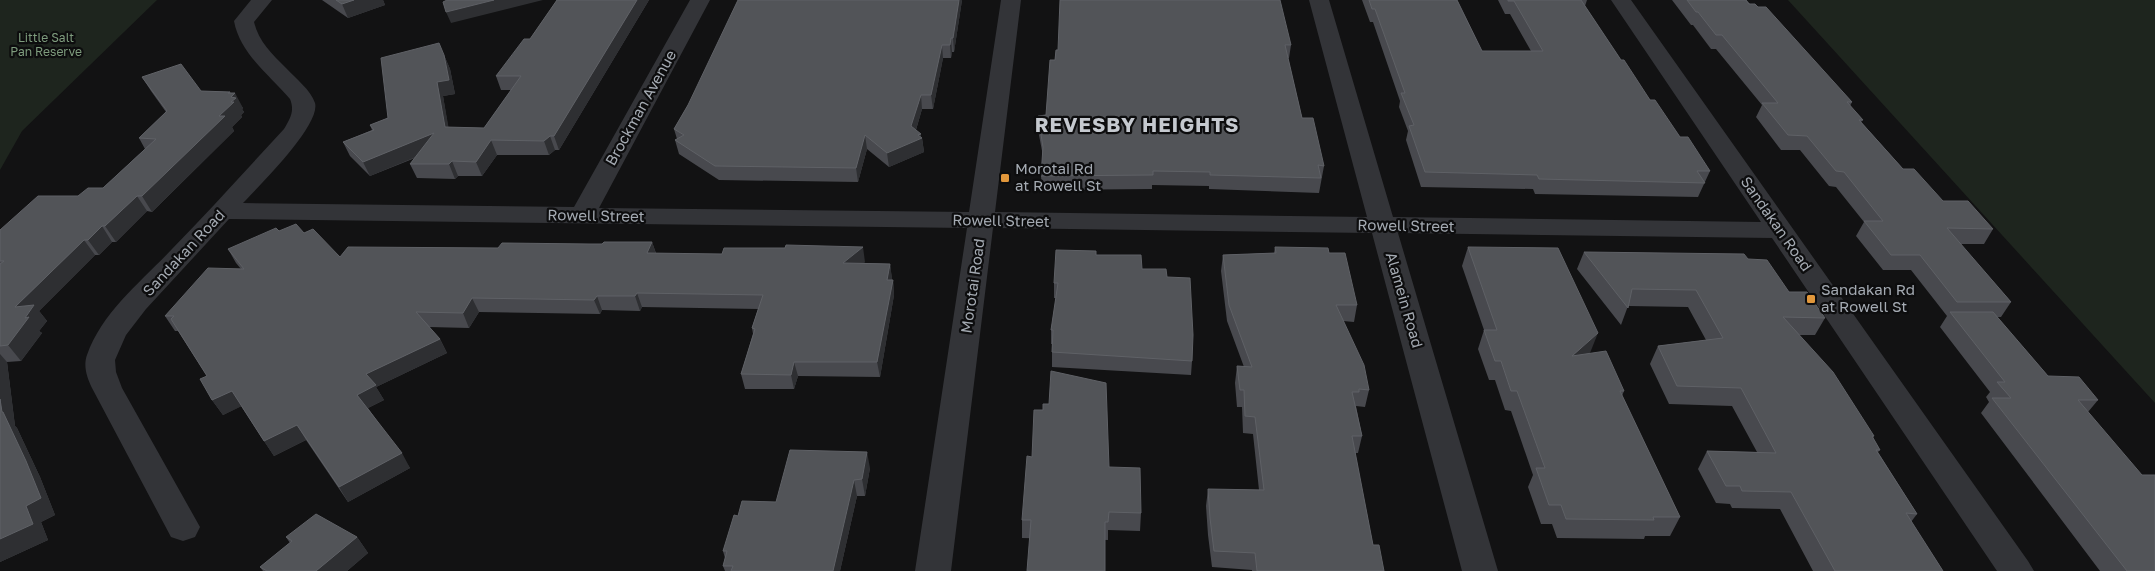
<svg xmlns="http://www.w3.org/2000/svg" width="2155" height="571" viewBox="0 0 2155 571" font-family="'Golos Text',sans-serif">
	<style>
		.green { fill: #1e251e }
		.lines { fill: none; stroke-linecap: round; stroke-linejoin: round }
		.minor { fill: #333438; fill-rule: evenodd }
		.wall { fill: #48494e }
		.shaded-wall { fill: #2e2f32 }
		.building { fill: #525458; stroke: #5f6166 }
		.poi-dot { fill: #e1973b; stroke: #0d0d0e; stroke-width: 2 }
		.labels { text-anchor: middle; stroke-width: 4.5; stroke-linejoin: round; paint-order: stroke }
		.far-park-label { font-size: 12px; fill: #7e9c7d; stroke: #0d0d0e }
		.street-label { font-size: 15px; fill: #a4aab2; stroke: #0d0d0e }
		.poi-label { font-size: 15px; fill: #a4aab2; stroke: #0d0d0e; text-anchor: start }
		.district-label { font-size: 20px; font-weight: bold; letter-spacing: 1px; fill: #c5c9cf; stroke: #0d0d0e }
	</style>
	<rect width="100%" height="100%" fill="#121213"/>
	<!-- green -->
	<path class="green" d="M 0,0 L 157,0 L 22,131 L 0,170 Z
		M 1788,0 L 2155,0 L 2155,403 Z"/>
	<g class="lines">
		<!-- minor -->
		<path class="minor" d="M 251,0 L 272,0 L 254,22 C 259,42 272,54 286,68 C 295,78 311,90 315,103 C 321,125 259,186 243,203 L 574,207 L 690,0 L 710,0 L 599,208 L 969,212 L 1001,0 L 1021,0 L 995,212 L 1367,217 L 1309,0 L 1329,0 L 1393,217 L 1761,222 L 1611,0 L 1631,0 L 2028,561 L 2034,571 L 1997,571 L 1772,238 L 1398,233 L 1498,571 L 1462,571 L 1372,233 L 993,228 L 951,571 L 915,571 L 967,228 L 229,219 L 146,309 L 126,335 L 115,360 L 116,372 L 122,388 L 200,527 L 195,537 L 183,541 L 171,537 L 92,388 C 87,378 83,366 87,355 C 102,312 142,281 172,249 C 210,210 247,169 284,129 C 290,119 295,111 290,99 C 270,75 240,54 234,21 Z"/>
	</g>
	<!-- wall -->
	<path class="wall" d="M 322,0 L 383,0 L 385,5 L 348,18 Z
		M 557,0 L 649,0 L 559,150 L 555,150 L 549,155 L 497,155 L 482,176 L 458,176 L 455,179 L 417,178 L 410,164 L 415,158 L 370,176 L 350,156 L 343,142 L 372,130 L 370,125 L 388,118 L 444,55 L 450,69 L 455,94 L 443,96 L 448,127 L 484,128 L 511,90 L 501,90 L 496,76 L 530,39 Z
		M 962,0 L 954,52 L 952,52 L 951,58 L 943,58 L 933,109 L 922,109 L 916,130 L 922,138 L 924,152 L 889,167 L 867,149 L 858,182 L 719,180 L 679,154 L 675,140 L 677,139 L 674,129 L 688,105 Z
		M 1362,0 L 1457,0 L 1482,51 L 1531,51 L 1510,14 L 1505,14 L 1498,0 L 1587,0 L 1585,6 L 1621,60 L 1650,100 L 1680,137 L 1710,171 L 1698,197 L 1535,194 L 1533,189 L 1421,187 L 1406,140 L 1408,131 L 1399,107 L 1400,101 L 1373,22 L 1370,22 Z
		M 1672,0 L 1746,0 L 1852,102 L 1850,106 L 1863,120 L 1861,122 L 1903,169 L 1943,201 L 1993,229 L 1984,244 L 1960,244 L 2011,302 L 2001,317 L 1997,317 L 2048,376 L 2098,400 L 2088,412 L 2155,571 L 2100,571 L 1981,413 L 1989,402 L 1986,397 L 1990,392 L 1940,327 L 1947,316 L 1911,270 L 1883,270 L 1856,236 L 1864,222 L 1836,187 L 1829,186 L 1800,150 L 1781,150 L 1756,117 L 1762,105 L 1716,49 L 1711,49 L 1693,25 L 1691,25 Z
		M 1291,45 L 1289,58 L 1288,58 L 1302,118 L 1324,166 L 1319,193 L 1209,189 L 1209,186 L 1152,185 L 1152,189 L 1042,190 L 1041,176 L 1043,156 L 1038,130 L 1038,116 L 1046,115 L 1055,60 L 1056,50 Z
		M 142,77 L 201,91 L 230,92 L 243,108 L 242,109 L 244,112 L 241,115 L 242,117 L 232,127 L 234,131 L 152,212 L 147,211 L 116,242 L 112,242 L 99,255 L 95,255 L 39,311 L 47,321 L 39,331 L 42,333 L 21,361 L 7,362 L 15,426 L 17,428 L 40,477 L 55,515 L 41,522 L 48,540 L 0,562 L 0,230 L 78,196 L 103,188 L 145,149 L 139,138 L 166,112 L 151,91 Z
		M 279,231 L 304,233 L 340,257 L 498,248 L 652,242 L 656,253 L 865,262 L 863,263 L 890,264 L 892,280 L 893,280 L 894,295 L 880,377 L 798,376 L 794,389 L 745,389 L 741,374 L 753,334 L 752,328 L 758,309 L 642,307 L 640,311 L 602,310 L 600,314 L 479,312 L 469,328 L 429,327 L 440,339 L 447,353 L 376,387 L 384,400 L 368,408 L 410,468 L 348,502 L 306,440 L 274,456 L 241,406 L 223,415 L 212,400 L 207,376 L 178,331 L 175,331 L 165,316 L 241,269 L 236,263 L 228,249 Z
		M 1275,247 L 1329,253 L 1357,305 L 1354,322 L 1343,321 L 1369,390 L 1365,407 L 1356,406 L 1362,436 L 1358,453 L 1355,453 L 1373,545 L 1384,571 L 1252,571 L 1252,570 L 1212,567 L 1208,535 L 1206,506 L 1208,489 L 1259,490 L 1253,434 L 1243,433 L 1242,407 L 1237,407 L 1235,383 L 1237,366 L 1244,367 L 1227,321 L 1221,271 L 1223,255 L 1274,253 Z
		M 1468,247 L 1590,353 L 1589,354 L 1624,391 L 1622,396 L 1680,517 L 1670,536 L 1645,536 L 1644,539 L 1557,538 L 1552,524 L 1541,524 L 1528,487 L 1533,475 L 1511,411 L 1505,410 L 1495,380 L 1489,380 L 1478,349 L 1484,330 L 1462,266 Z
		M 1584,252 L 1748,259 L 1789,292 L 1825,318 L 1815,335 L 1799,335 L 1874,436 L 1873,438 L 1880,450 L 1878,452 L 1917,514 L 1911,522 L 1943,571 L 1813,571 L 1780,509 L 1732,508 L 1730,504 L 1716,503 L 1698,469 L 1707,451 L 1757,452 L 1732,406 L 1669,404 L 1650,364 L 1658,346 L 1706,340 L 1688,307 L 1628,306 L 1621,325 L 1577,269 Z
		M 1096,255 L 1142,269 L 1167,277 L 1192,361 L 1191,375 L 1052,367 L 1052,344 L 1051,344 L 1051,330 L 1056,298 L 1054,298 L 1054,283 Z
		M 1109,467 L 1141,513 L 1140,531 L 1108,530 L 1108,540 L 1022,538 L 1022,520 Z
		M 870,468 L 865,496 L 857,496 L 840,571 L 725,571 L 723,566 L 725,558 L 723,551 L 738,516 Z
		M 286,537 L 357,537 L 368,553 L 347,571 L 263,571 L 260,567 L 290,543 Z"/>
	<!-- shaded-wall -->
	<path class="shaded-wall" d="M 354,0 L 383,0 L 385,5 L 348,18 L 342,4 Z
		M 494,0 L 543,0 L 451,23 L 446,12 Z
		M 637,0 L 649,0 L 559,150 L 554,136 Z
		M 959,0 L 962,0 L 954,52 L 953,38 Z
		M 951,38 L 952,52 L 951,58 L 950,45 Z
		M 942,45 L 943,58 L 933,109 L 931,95 Z
		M 444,55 L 450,69 L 455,94 L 443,96 L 451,141 L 445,127 L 437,82 Z
		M 230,92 L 232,96 L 235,93 L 243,108 L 242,109 L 244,112 L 241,115 L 242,117 L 232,127 L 234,131 L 152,212 L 142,196 L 219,116 L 228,93 Z
		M 921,95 L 922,109 L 913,140 L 911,126 Z
		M 434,133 L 440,147 L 370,176 L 363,162 Z
		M 921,134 L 921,138 L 922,138 L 924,152 L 889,167 L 887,153 Z
		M 865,135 L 867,149 L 858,182 L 856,168 Z
		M 550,136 L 555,150 L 549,155 L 544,141 Z
		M 491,140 L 497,155 L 482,176 L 476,162 Z
		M 452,161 L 458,176 L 455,179 L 449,164 Z
		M 137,196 L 147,211 L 116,242 L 105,226 Z
		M 102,226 L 112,242 L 99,255 L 88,240 Z
		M 84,240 L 95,255 L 39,311 L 47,321 L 39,331 L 42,333 L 21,361 L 8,345 L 15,307 Z
		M 652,242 L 657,257 L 647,253 Z
		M 863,247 L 865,262 L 846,278 L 843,263 Z
		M 890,264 L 892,278 L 889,295 L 887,280 Z
		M 893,280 L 894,295 L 880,377 L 877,362 Z
		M 637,293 L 642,307 L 640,311 L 635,296 Z
		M 597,296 L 602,310 L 600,314 L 594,300 Z
		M 472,298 L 479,312 L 469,328 L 463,313 Z
		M 1598,333 L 1590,353 L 1565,375 L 1572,356 Z
		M 440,339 L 447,353 L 376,387 L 384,400 L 366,409 L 357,395 L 366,374 Z
		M 0,354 L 7,362 L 15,426 L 17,428 L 40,477 L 55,515 L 41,522 L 48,540 L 0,562 L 0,539 L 26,506 L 2,412 L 0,399 Z
		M 794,362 L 798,376 L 794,389 L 791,375 Z
		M 232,391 L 242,406 L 223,415 L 212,400 Z
		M 297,425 L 306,440 L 274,456 L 264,441 Z
		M 867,452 L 870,468 L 865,496 L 862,479 Z
		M 402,453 L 410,468 L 348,502 L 339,487 Z
		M 854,480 L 857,496 L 840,571 L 833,571 Z
		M 357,537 L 368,553 L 347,571 L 316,571 Z"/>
	<!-- building -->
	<path class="building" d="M 336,0 L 354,0 L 342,4 Z
		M 447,0 L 494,0 L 446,12 L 443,2 Z
		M 557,0 L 637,0 L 554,136 L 550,136 L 544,141 L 491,140 L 476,162 L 452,161 L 449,164 L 410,164 L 434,133 L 363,162 L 343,142 L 374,130 L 370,125 L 388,118 L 381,58 L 439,43 L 444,55 L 449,80 L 437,82 L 445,127 L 484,128 L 521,76 L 496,76 L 524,39 L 530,39 Z
		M 738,0 L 959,0 L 953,38 L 951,38 L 950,45 L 942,45 L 931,95 L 921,95 L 911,126 L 921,134 L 918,135 L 922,138 L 887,153 L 865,135 L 856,168 L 715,166 L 675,140 L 684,135 L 674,129 L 688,105 Z
		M 1060,0 L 1280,0 L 1291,45 L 1285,45 L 1302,118 L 1313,118 L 1324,166 L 1318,165 L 1321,178 L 1210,175 L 1210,172 L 1153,171 L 1153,175 L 1041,176 L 1043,147 L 1038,116 L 1046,115 L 1050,60 L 1055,60 L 1056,50 L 1058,50 Z
		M 1369,0 L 1457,0 L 1482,51 L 1543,51 L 1514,1 L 1508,1 L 1508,0 L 1581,0 L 1621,60 L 1624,60 L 1650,100 L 1655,100 L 1680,137 L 1688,137 L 1710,171 L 1697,171 L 1705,183 L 1539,179 L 1537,175 L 1425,172 L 1409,126 L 1414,125 L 1401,93 L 1405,93 L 1375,9 L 1372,9 Z
		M 1687,0 L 1746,0 L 1749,4 L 1755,4 L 1758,7 L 1766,7 L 1852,102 L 1847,102 L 1863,120 L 1859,120 L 1903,169 L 1914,169 L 1943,201 L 1968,201 L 1993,229 L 1947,228 L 2011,302 L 1957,302 L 1920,255 L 1891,255 L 1864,221 L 1883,221 L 1844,172 L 1836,171 L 1807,136 L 1788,135 L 1762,103 L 1778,103 L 1722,35 L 1716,35 L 1698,12 L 1696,12 Z
		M 181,64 L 201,91 L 230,92 L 228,93 L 235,93 L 231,97 L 236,98 L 231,102 L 234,102 L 219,116 L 225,116 L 142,196 L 137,196 L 105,226 L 102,226 L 88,240 L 84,240 L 15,307 L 34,305 L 25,318 L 29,317 L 8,345 L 0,346 L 0,264 L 4,261 L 0,261 L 0,230 L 38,196 L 78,196 L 88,188 L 103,188 L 156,139 L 139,138 L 167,111 L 142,77 Z
		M 296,224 L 304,233 L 313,229 L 340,257 L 348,247 L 498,248 L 502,243 L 590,244 L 602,244 L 604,242 L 652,242 L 647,253 L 722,254 L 724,248 L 785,248 L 786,245 L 863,247 L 843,263 L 890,264 L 887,280 L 893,280 L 877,362 L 794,362 L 791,375 L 741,374 L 755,329 L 752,328 L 763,295 L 637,293 L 635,296 L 597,296 L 594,300 L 472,298 L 463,313 L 416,312 L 440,339 L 366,374 L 376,385 L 357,395 L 402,453 L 339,487 L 297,425 L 264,441 L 232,391 L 212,400 L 200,379 L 207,376 L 171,319 L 174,316 L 165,316 L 208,268 L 244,269 L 228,249 L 276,228 L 279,231 Z
		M 1275,247 L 1328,248 L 1329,253 L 1345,253 L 1357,305 L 1336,305 L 1364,365 L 1369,390 L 1359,389 L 1359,392 L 1352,392 L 1362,436 L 1352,436 L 1373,545 L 1379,545 L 1384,571 L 1257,571 L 1255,553 L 1214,551 L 1210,518 L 1208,489 L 1264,490 L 1255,417 L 1245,416 L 1244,390 L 1240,390 L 1237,366 L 1252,367 L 1229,305 L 1223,255 L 1276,253 Z
		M 1468,247 L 1558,248 L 1598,333 L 1572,356 L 1606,351 L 1624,391 L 1620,391 L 1680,517 L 1653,517 L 1654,520 L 1566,519 L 1561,505 L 1549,505 L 1536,468 L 1545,468 L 1517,391 L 1511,391 L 1501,361 L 1495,361 L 1484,330 L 1497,330 Z
		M 1056,250 L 1096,251 L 1096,255 L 1141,255 L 1142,269 L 1166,269 L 1167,277 L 1190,278 L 1193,335 L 1192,361 L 1052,352 L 1053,330 L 1051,330 L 1058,283 L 1054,283 Z
		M 1584,252 L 1744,254 L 1748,259 L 1767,260 L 1789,292 L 1807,292 L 1825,318 L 1783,317 L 1833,372 L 1874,436 L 1872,436 L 1880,450 L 1876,450 L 1917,514 L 1906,513 L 1943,571 L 1835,571 L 1791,492 L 1742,491 L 1740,486 L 1726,486 L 1707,451 L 1776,453 L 1741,388 L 1677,386 L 1658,346 L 1723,338 L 1696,290 L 1632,289 L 1628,308 Z
		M 1950,312 L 1993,312 L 2048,376 L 2079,377 L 2098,400 L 2078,400 L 2142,475 L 2155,475 L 2155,571 L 2127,571 L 1992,398 L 2011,398 L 1997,382 L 2005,382 Z
		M 1051,371 L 1106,383 L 1109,467 L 1140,468 L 1141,513 L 1109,512 L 1108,522 L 1105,522 L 1105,571 L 1027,571 L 1031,520 L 1022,520 L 1027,456 L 1032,457 L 1034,410 L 1043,410 L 1043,404 L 1049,404 Z
		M 0,399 L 2,412 L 3,412 L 26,461 L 41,498 L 26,506 L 33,524 L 0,539 Z
		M 790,450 L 867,452 L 862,479 L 854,480 L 833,571 L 731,571 L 733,566 L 723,566 L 727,551 L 723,551 L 734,515 L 738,516 L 742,501 L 776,502 Z
		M 316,514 L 357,537 L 316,571 L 267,571 L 260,567 L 292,541 L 286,537 Z"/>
	<!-- markers -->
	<g class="poi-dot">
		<rect x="1000" y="173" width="10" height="10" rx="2.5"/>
		<rect x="1806" y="294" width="10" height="10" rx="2.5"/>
	</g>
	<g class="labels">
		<!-- far-park labels -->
		<g class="far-park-label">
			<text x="46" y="42">Little Salt<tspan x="46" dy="14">Pan Reserve</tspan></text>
		</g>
		<!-- street labels -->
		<g class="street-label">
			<text transform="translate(641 108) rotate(-61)" y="5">Brockman Avenue</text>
			<text transform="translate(596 216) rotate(1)" y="5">Rowell Street</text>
			<text transform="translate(1001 221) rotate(1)" y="5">Rowell Street</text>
			<text transform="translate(1776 224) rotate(55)" y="5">Sandakan Road</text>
			<text transform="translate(1406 226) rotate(1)" y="5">Rowell Street</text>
			<text transform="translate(184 253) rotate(-47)" y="5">Sandakan Road</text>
			<text transform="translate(973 286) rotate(-82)" y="5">Morotai Road</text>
			<text transform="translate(1404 300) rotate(74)" y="5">Alamein Road</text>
		</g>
		<!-- poi labels -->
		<g class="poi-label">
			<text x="1015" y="174">Morotai Rd<tspan x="1015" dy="17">at Rowell St</tspan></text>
			<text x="1821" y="295">Sandakan Rd<tspan x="1821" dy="17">at Rowell St</tspan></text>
		</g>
		<!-- district labels -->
		<g class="district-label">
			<text x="1137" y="132">REVESBY HEIGHTS</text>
		</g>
	</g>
</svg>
